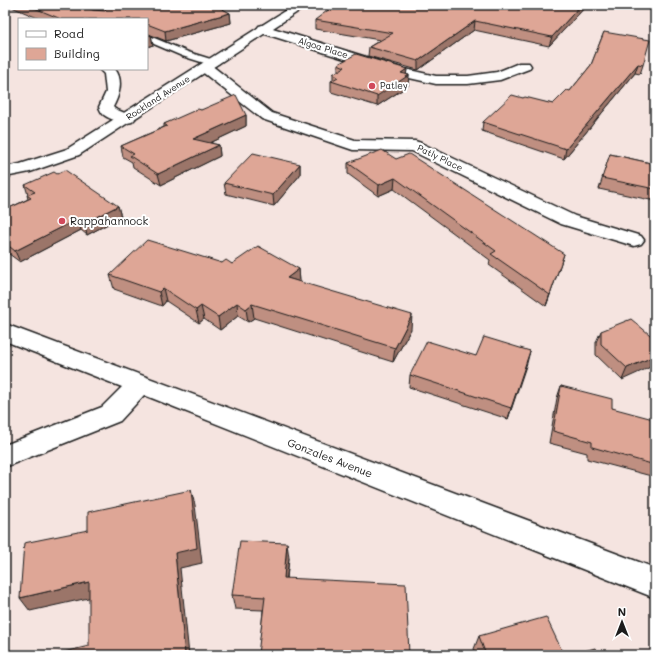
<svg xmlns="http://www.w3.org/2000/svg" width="660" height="660" viewBox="0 0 660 660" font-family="Mali,sans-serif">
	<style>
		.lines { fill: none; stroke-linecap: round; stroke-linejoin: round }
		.service-casing { stroke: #1c1c1c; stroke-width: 3 }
		.minor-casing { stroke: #1c1c1c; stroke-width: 3 }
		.tertiary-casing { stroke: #1c1c1c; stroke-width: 3 }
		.service { fill: #fff; fill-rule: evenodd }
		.minor { fill: #fff; fill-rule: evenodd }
		.tertiary { fill: #fff; fill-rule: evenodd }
		.wall { fill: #bf8f81; stroke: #1c1c1c }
		.shaded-wall { fill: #9b7469; stroke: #1c1c1c }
		.building { fill: #dea696; stroke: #1c1c1c }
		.poi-dot { fill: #d1495b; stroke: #fff; stroke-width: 1.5 }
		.labels { text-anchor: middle; stroke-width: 4; stroke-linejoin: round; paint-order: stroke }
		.far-street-label { font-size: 9px; fill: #1c1c1c; stroke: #fff }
		.far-poi-label { font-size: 9px; fill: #1c1c1c; stroke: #fff; text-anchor: start }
		.poi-label { font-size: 11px; fill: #1c1c1c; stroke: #fff; text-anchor: start }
		.street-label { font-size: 11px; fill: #1c1c1c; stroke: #fff }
	</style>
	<rect width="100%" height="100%" fill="#f5e4e0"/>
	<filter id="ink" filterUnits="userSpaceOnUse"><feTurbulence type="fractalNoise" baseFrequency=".025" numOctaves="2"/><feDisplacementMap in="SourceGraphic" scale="8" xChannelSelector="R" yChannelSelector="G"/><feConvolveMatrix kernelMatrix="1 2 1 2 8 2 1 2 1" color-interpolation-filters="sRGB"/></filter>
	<g filter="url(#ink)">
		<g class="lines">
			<!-- service casing -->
			<g class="service-casing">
				<path id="service" d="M 147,35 L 188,52 L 217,61 L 219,63 L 214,66 L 182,56 L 147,41 Z"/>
			</g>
			<!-- minor casing -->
			<g class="minor-casing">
				<path id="minor" d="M 263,25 L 405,69 L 436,76 L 468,76 L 497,72 L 519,63 L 529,63 L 531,66 L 529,69 L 500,80 L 468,84 L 436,84 L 396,75 L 259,32 L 257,29 L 259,26 Z
					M 206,64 L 211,65 L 272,113 L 355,140 L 415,141 L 421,143 L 575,216 L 641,236 L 644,240 L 641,244 L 634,246 L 561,224 L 412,151 L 353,150 L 262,119 L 201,71 L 199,68 L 201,65 Z
					M 99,69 L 115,69 C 124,80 119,96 113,107 L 115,109 L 132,116 L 135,119 L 132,122 C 125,124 111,120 104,115 C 102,114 100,109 99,107 L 106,92 L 104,74 Z
					M 5,324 L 655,568 L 655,598 L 144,395 L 120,421 L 5,467 L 5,445 L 102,407 L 122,387 L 5,341 Z"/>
			</g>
			<!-- tertiary casing -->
			<g class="tertiary-casing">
				<path id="tertiary" d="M 294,5 L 308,5 L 79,155 L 30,172 L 5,177 L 5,167 L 20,164 L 67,149 Z"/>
			</g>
			<!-- service -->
			<use href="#service" class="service"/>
			<!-- minor -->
			<use href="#minor" class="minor"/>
			<!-- tertiary -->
			<use href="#tertiary" class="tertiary"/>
		</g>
		<!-- wall -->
		<path class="wall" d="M 7,5 L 222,5 L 222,7 L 220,8 L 230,13 L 231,23 L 166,41 L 151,35 L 153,45 L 147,47 L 147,19 L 40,19 Z
			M 587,5 L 549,46 L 474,30 L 418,70 L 368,56 L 369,47 L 380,40 L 315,29 L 315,20 Z
			M 604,32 L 643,65 L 640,74 L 635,73 L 564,159 L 482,131 L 483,122 L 523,98 L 553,104 L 570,91 L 591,65 Z
			M 338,64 L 407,69 L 406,75 L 409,75 L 408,86 L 377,106 L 331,92 L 331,81 L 333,80 L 333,74 L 338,71 Z
			M 201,110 L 246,115 L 246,126 L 210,143 L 219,145 L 220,156 L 161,185 L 133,167 L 132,162 L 123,157 L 121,146 L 164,127 L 164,124 Z
			M 610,154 L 655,164 L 655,201 L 599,189 Z
			M 396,159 L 560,265 L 546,306 L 489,265 L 490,260 L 394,189 L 378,196 L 348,174 L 348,163 Z
			M 300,164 L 300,175 L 274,206 L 226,194 L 224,183 Z
			M 25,185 L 118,206 L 121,217 L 87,235 L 81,230 L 20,262 L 5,251 L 5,210 L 28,199 L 27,195 L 28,195 Z
			M 222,263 L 299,269 L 300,282 L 411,329 L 393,362 L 254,318 L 248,322 L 238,316 L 220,330 L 204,319 L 199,323 L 166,301 L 162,306 L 114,289 L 110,275 Z
			M 601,331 L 655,339 L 622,380 L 596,355 L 596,342 Z
			M 530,351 L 508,419 L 409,387 L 410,375 L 476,356 Z
			M 561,386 L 612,408 L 653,432 L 655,432 L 655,477 L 587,459 L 587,453 L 549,443 L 557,398 Z
			M 289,558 L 287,579 L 409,655 L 259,655 L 263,610 L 235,609 L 232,595 Z
			M 479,636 L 564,655 L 476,655 L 474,649 Z"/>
		<!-- shaded-wall -->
		<path class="shaded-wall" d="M 209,5 L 222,5 L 222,7 L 210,11 Z
			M 581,5 L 587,5 L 549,46 L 552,37 Z
			M 230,13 L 231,23 L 166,41 L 165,31 Z
			M 475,21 L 474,30 L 418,70 L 418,61 Z
			M 151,35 L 153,45 L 147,47 L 147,36 Z
			M 638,64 L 635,73 L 564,159 L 566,149 Z
			M 407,69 L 406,77 L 409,75 L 408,86 L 377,106 L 377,96 L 401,73 Z
			M 246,115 L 246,126 L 195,150 L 193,139 Z
			M 219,145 L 220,156 L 161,185 L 158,174 Z
			M 300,164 L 300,175 L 274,206 L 273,195 Z
			M 395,178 L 394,189 L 378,196 L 379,185 Z
			M 118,206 L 121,217 L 87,235 L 84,223 Z
			M 78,219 L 81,230 L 20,262 L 15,251 Z
			M 564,254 L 560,265 L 546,306 L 550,295 Z
			M 299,269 L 300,282 L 287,278 Z
			M 163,288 L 166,301 L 162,306 L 159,292 Z
			M 237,303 L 238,316 L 220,330 L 218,317 Z
			M 252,304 L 254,318 L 248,322 L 246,309 Z
			M 201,306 L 204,319 L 199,323 L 196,310 Z
			M 412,315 L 411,329 L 393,362 L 395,348 Z
			M 530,351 L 527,363 L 508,419 L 511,408 Z
			M 655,356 L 655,365 L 622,380 L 627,368 Z
			M 191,490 L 195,505 L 202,563 L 180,568 L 189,655 L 185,655 L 175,553 Z
			M 287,543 L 289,558 L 285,592 L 284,578 Z
			M 89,582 L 97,596 L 30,611 L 20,598 Z"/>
		<!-- building -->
		<path class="building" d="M 27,5 L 81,5 L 93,10 L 105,11 L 106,9 L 98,5 L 215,5 L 230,13 L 165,31 L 147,24 L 147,19 L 61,19 Z
			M 335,5 L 581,5 L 552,37 L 475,21 L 418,61 L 369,47 L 393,33 L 315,20 Z
			M 604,32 L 650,40 L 643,65 L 638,64 L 566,149 L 483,122 L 512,95 L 523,98 L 525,97 L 553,104 L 567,90 L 570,91 L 591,65 Z
			M 147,33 L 151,35 L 147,36 Z
			M 356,54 L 407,69 L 401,73 L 409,75 L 377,96 L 331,81 L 338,77 L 333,74 L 345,67 L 338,64 Z
			M 236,95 L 246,115 L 193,139 L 219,145 L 158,174 L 130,156 L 134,154 L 121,146 L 167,126 L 164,124 L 198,109 L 201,110 Z
			M 382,150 L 396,159 L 409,154 L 564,254 L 550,295 L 491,254 L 496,251 L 395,178 L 379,185 L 348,163 Z
			M 253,153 L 300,164 L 273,195 L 224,183 Z
			M 610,154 L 655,164 L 655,189 L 602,178 Z
			M 65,170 L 118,206 L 84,223 L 78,219 L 15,251 L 5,243 L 5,210 L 31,198 L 27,195 L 35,192 L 25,185 L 54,172 L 57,174 Z
			M 147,240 L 222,263 L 226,260 L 232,264 L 258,246 L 299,269 L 287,278 L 412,315 L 395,348 L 252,304 L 246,309 L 237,303 L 218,317 L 201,306 L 196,310 L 163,288 L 159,292 L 110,275 Z
			M 631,319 L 655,339 L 655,356 L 627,368 L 601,344 L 601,331 Z
			M 484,337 L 530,351 L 511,408 L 410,375 L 427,341 L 476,356 Z
			M 561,386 L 612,399 L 612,408 L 653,419 L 653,432 L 655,432 L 655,465 L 592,447 L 592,442 L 553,431 Z
			M 191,490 L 197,548 L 175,553 L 185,655 L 55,655 L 55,654 L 89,646 L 89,582 L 20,598 L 24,543 L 88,530 L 88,512 Z
			M 240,541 L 287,543 L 284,578 L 406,584 L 409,655 L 280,655 L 258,654 L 265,597 L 232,595 Z
			M 546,617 L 564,655 L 486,655 L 479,636 Z
			M 595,648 L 599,655 L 570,655 Z"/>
	</g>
	<!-- markers -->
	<g class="poi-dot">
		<circle cx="372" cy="86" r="4"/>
		<circle cx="62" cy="221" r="4"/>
	</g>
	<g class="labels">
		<!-- far-street labels -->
		<g class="far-street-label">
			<text transform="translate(323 48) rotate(17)" y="3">Algoa Place</text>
			<text transform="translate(158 98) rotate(-33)" y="3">Rockland Avenue</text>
			<text transform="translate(440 158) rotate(26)" y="3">Patly Place</text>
		</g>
		<!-- far-poi labels -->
		<g class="far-poi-label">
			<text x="380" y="89">Patley</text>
		</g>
		<!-- poi labels -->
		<g class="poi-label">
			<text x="70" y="225">Rappahannock</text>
		</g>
		<!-- street labels -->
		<g class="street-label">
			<text transform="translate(330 458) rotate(21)" y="4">Gonzales Avenue</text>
		</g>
	</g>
	<!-- margin -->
	<rect width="660" height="660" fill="none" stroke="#fff" stroke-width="20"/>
	<rect x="10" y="10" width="640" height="640" fill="none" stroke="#1c1c1c" stroke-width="1.5" filter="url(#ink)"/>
	<!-- legend -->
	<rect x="18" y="18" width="130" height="52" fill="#ffffff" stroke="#a4a4a4"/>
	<rect x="26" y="31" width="20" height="6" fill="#ffffff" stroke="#a4a4a4"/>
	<text x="54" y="38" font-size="12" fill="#1c1c1c">Road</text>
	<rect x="26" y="48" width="20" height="12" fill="#dea696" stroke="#a4a4a4"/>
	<text x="54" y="58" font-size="12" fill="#1c1c1c">Building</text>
	<!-- north arrow -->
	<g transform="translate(622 622)" stroke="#ffffff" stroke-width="3" paint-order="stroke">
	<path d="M0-3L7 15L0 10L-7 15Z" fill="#1c1c1c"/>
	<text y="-6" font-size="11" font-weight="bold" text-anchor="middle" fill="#1c1c1c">N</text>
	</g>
</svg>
